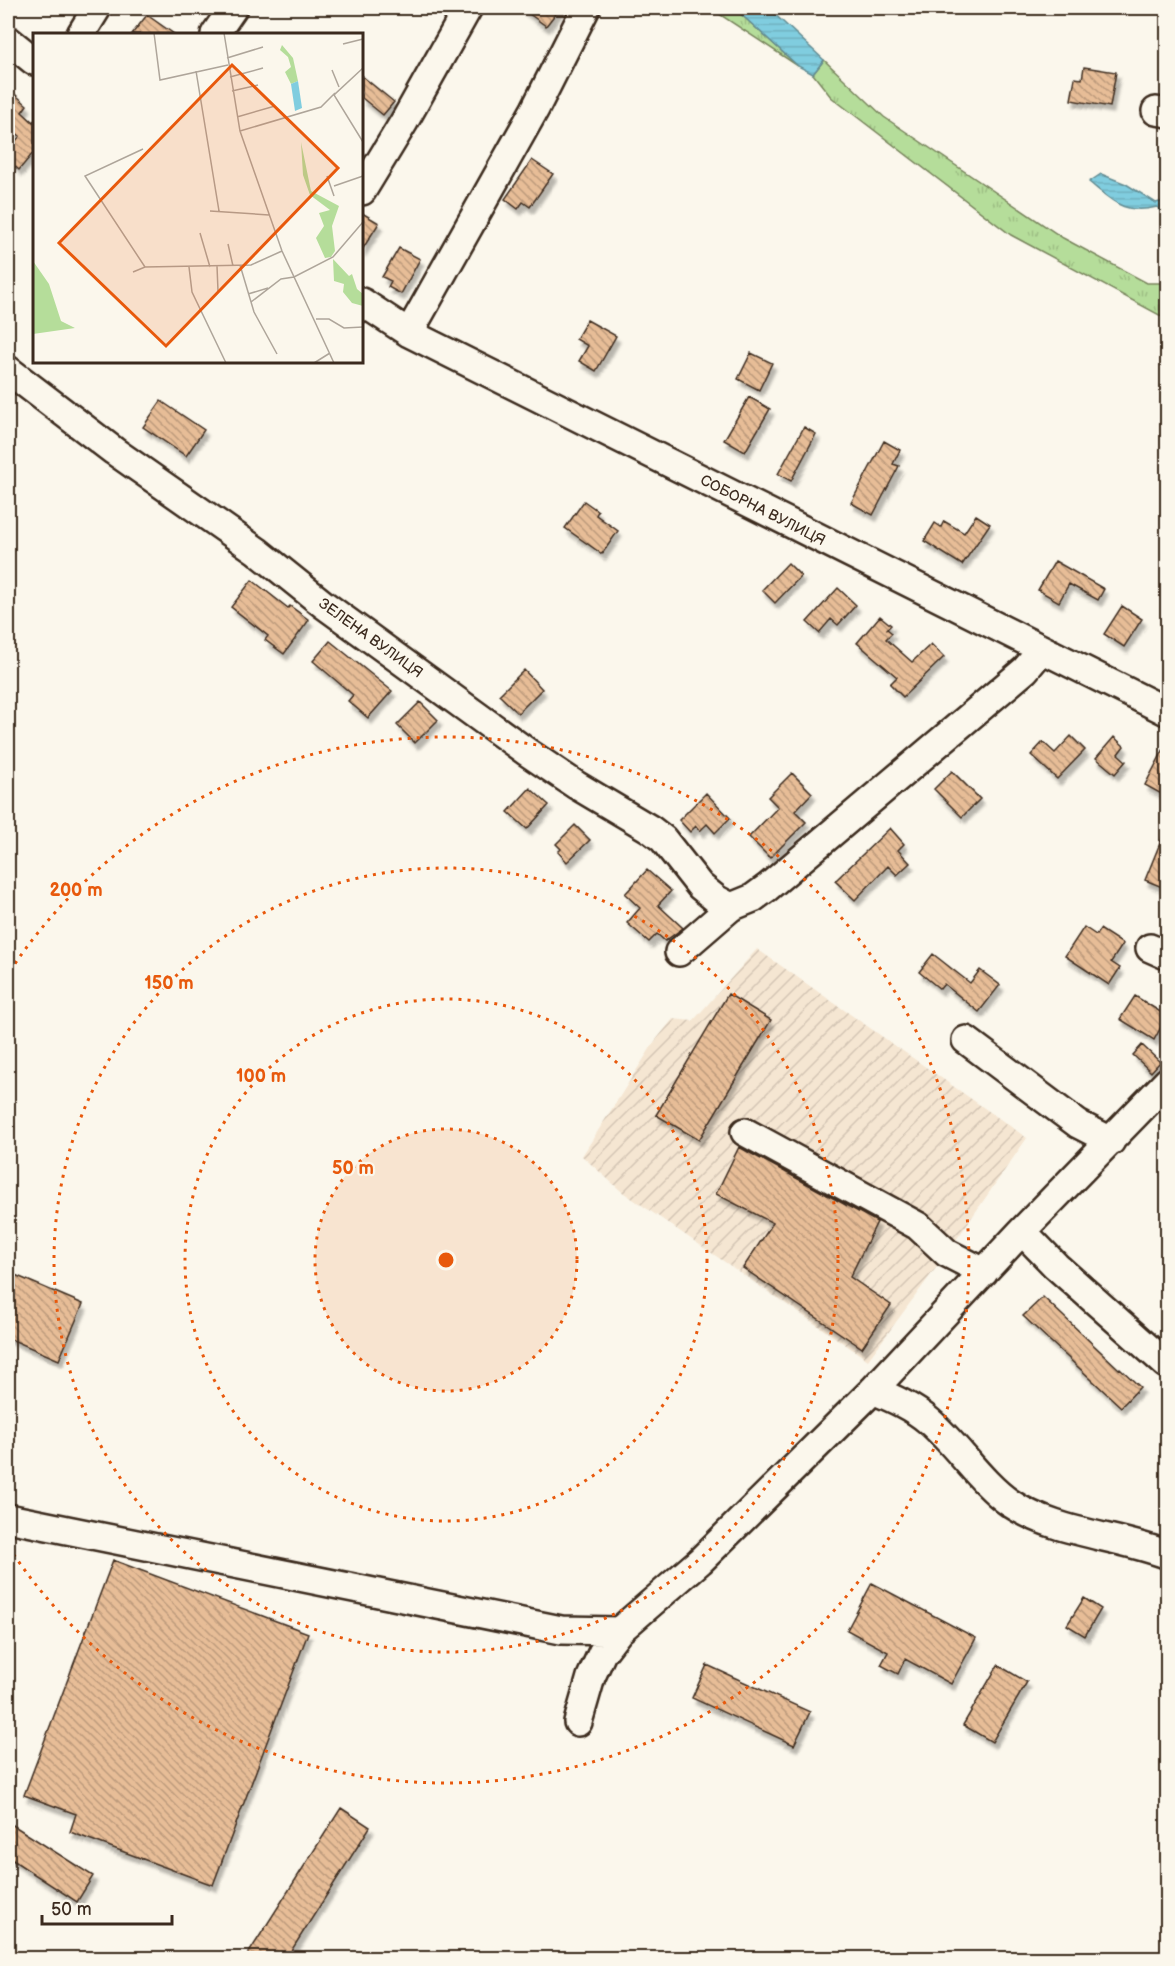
<svg xmlns="http://www.w3.org/2000/svg" width="1175" height="1966" viewBox="0 0 1175 1966" font-family="'Balsamiq Sans',sans-serif">
	<style>
		.industrial { fill: url(#industrial-furrows) }
		.grass { fill: url(#grass-tufts); stroke: #78845c; stroke-width: 1.5 }
		.water { fill: url(#water-rules); stroke: #648c92; stroke-width: 1.5 }
		.building { fill: url(#building-back-hatch); stroke: #3b2a1e; stroke-width: 1.5; filter: url(#shadow) }
		.lines { fill: none; stroke-linecap: round; stroke-linejoin: round }
		.minor-casing { stroke: #3b2a1e; stroke-width: 32 }
		.minor { stroke: #fbf7ec; stroke-width: 27 }
		.ring { fill: none; stroke: #e8590c; stroke-width: 3; stroke-dasharray: 3 6 }
		.labels { text-anchor: middle; stroke-width: 4.5; stroke-linejoin: round; paint-order: stroke }
		.street-label { font-size: 15px; fill: #3b2a1e; stroke: #fbf7ec }
		.inset-road { fill: none; stroke: #aea59a; stroke-width: 1.5 }
		.view { fill: #e8590c; fill-opacity: 0.15; stroke: #e8590c; stroke-width: 3 }
		.inset-edge { fill: none; stroke: #3b2a1e; stroke-width: 3 }
		.centre { fill: #e8590c; stroke: #fbf7ec; stroke-width: 3 }
		.ring-label { font-size: 18px; text-anchor: middle; font-weight: bold; fill: #e8590c; stroke: #fbf7ec; stroke-width: 4.5; stroke-linejoin: round; paint-order: stroke }
	</style>
	<defs>
		<pattern id="industrial-furrows" width="10" height="10" patternUnits="userSpaceOnUse" patternTransform="scale(1.5)"><rect width="10" height="10" fill="#f5e6d2"/><path d="M-1 1l2-2M0 10L10 0M9 11l2-2" fill="none" stroke="#d3c5b4"/></pattern>
		<pattern id="grass-tufts" width="24" height="20" patternUnits="userSpaceOnUse" patternTransform="scale(1.5)"><rect width="24" height="20" fill="#b5dd9a"/><path d="M3 7l-1-3M5 7V3M7 7l1-3M15 17l-1-3M17 17v-4M19 17l1-3" fill="none" stroke="#9dbe84"/></pattern>
		<pattern id="water-rules" width="6" height="5" patternUnits="userSpaceOnUse" patternTransform="scale(1.5)"><rect width="6" height="5" fill="#80cddf"/><path d="M0 2.5h6" fill="none" stroke="#70b0bf"/></pattern>
		<pattern id="building-back-hatch" width="6" height="6" patternUnits="userSpaceOnUse" patternTransform="scale(1.5)"><rect width="6" height="6" fill="#e7bd97"/><path d="M-1 5l2 2M0 0l6 6M5-1l2 2" fill="none" stroke="#bc9a7b"/></pattern>
		<filter id="shadow"><feDropShadow dx="3.5" dy="6" stdDeviation="1.5" flood-color="#0004"/></filter>
	</defs>
	<rect width="100%" height="100%" fill="#fbf7ec"/>
	<filter id="ink" filterUnits="userSpaceOnUse"><feTurbulence type="fractalNoise" baseFrequency=".0167" numOctaves="2"/><feDisplacementMap in="SourceGraphic" scale="12" xChannelSelector="R" yChannelSelector="G"/><feConvolveMatrix kernelMatrix="1 2 1 2 8 2 1 2 1" color-interpolation-filters="sRGB"/></filter>
	<g filter="url(#ink)">
		<!-- industrial -->
		<path class="industrial" d="M 757,949 L 1027,1138 L 947,1253 L 868,1360 L 621,1191 L 582,1156 L 655,1041 L 673,1019 L 693,1021 Z"/>
		<!-- grass -->
		<path class="grass" d="M 710,8 L 734,8 L 798,66 Z
			M 824,60 L 884,117 L 1063,238 L 1147,283 L 1167,283 L 1167,315 L 1163,317 L 1011,235 L 831,97 L 813,74 Z"/>
		<!-- water -->
		<path class="water" d="M 734,8 L 768,8 L 824,60 L 813,74 L 798,66 Z
			M 1101,174 L 1126,184 L 1156,203 L 1167,200 L 1167,216 L 1157,207 C 1124,215 1114,202 1089,182 Z"/>
		<!-- building -->
		<path class="building" d="M 521,8 L 560,8 L 546,26 Z
			M 147,15 L 174,34 L 132,34 Z
			M 1084,67 L 1116,72 L 1110,107 L 1071,100 L 1075,78 L 1082,79 Z
			M 362,76 L 394,102 L 383,115 L 362,98 Z
			M 8,88 L 27,105 L 22,112 L 33,122 L 34,120 L 34,152 L 19,170 L 8,160 L 8,150 L 20,136 L 9,127 L 8,128 Z
			M 532,160 L 553,174 L 530,207 L 523,202 L 518,209 L 505,199 Z
			M 362,213 L 379,223 L 362,250 Z
			M 399,248 L 420,259 L 401,294 L 388,287 L 391,281 L 382,277 Z
			M 587,320 L 616,336 L 596,371 L 579,361 L 588,346 L 576,339 Z
			M 751,353 L 772,363 L 759,390 L 738,379 Z
			M 749,397 L 770,409 L 745,452 L 724,440 Z
			M 161,401 L 204,430 L 186,456 L 143,427 Z
			M 804,427 L 816,434 L 791,481 L 778,474 Z
			M 884,441 L 900,450 L 893,464 L 899,466 L 873,515 L 851,503 Z
			M 584,501 L 598,511 L 596,515 L 618,531 L 602,554 L 565,528 Z
			M 976,515 L 990,524 L 962,565 L 924,541 L 935,523 L 941,527 L 944,521 L 964,533 Z
			M 1055,561 L 1104,589 L 1098,600 L 1069,584 L 1059,602 L 1038,590 Z
			M 788,563 L 801,576 L 775,603 L 762,590 Z
			M 252,580 L 288,608 L 290,606 L 309,620 L 284,654 L 265,640 L 268,636 L 231,607 Z
			M 838,588 L 856,605 L 838,625 L 831,619 L 819,633 L 807,622 Z
			M 1122,606 L 1142,619 L 1124,647 L 1104,634 Z
			M 880,616 L 891,625 L 887,629 L 892,633 L 886,639 L 912,662 L 931,644 L 944,657 L 903,697 L 890,684 L 897,677 L 857,643 Z
			M 330,641 L 392,691 L 368,718 L 348,701 L 353,695 L 313,661 Z
			M 524,670 L 542,689 L 518,713 L 499,695 Z
			M 420,702 L 438,720 L 415,743 L 397,725 Z
			M 1071,736 L 1085,750 L 1057,779 L 1031,755 L 1043,742 L 1055,753 Z
			M 1114,737 L 1124,746 L 1118,754 L 1126,761 L 1115,774 L 1096,758 Z
			M 1167,743 L 1167,797 L 1145,785 Z
			M 952,771 L 980,799 L 962,817 L 934,789 Z
			M 792,773 L 812,793 L 795,811 L 806,822 L 770,858 L 749,837 L 778,807 L 768,797 Z
			M 530,788 L 549,805 L 527,829 L 508,812 Z
			M 706,793 L 730,818 L 715,833 L 707,824 L 700,831 L 696,826 L 690,832 L 679,820 Z
			M 575,825 L 590,840 L 567,862 L 558,852 L 561,849 L 556,844 Z
			M 1167,826 L 1167,889 L 1145,880 Z
			M 890,828 L 904,844 L 898,850 L 910,863 L 897,875 L 888,866 L 855,900 L 835,881 Z
			M 647,870 L 671,891 L 658,905 L 683,928 L 665,941 L 657,934 L 649,942 L 627,923 L 640,908 L 625,894 Z
			M 1084,927 L 1096,935 L 1100,929 L 1123,944 L 1111,962 L 1120,968 L 1109,985 L 1065,956 Z
			M 933,954 L 970,983 L 980,970 L 1000,985 L 979,1012 L 944,984 L 940,989 L 919,972 Z
			M 728,994 L 771,1020 L 699,1140 L 656,1115 Z
			M 1135,996 L 1167,1016 L 1154,1040 L 1120,1019 Z
			M 1142,1045 L 1160,1062 L 1151,1072 L 1133,1055 Z
			M 739,1147 L 877,1222 L 850,1277 L 891,1305 L 862,1348 L 743,1268 L 773,1223 L 716,1194 Z
			M 8,1272 L 83,1304 L 59,1360 L 8,1338 Z
			M 1043,1297 L 1119,1369 L 1120,1368 L 1140,1387 L 1121,1407 L 1023,1316 Z
			M 113,1560 L 308,1633 L 213,1885 L 70,1832 L 76,1814 L 24,1795 Z
			M 872,1583 L 976,1638 L 951,1684 L 905,1659 L 898,1674 L 881,1665 L 888,1652 L 847,1630 Z
			M 1084,1598 L 1101,1609 L 1085,1636 L 1067,1625 Z
			M 707,1665 L 810,1712 L 794,1745 L 692,1698 Z
			M 998,1665 L 1027,1682 L 992,1742 L 963,1725 Z
			M 341,1808 L 370,1827 L 286,1959 L 245,1959 Z
			M 8,1822 L 93,1876 L 77,1902 L 8,1857 Z"/>
		<g class="lines">
			<!-- minor casing -->
			<g class="minor-casing">
				<path id="minor" d="M 81,34 L 97,8
					M 215,34 L 233,8
					M 8,40 L 34,61
					M 1156,111 L 1168,113
					M 362,191 L 404,122 L 468,8
					M 362,302 L 409,333 L 1168,712
					M 409,333 L 535,109 L 586,8
					M 8,370 L 114,451 L 257,551 L 323,604 L 527,752 L 576,785 L 650,829 L 663,839 L 700,886 L 716,899 L 731,907
					M 1150,948 L 1168,956
					M 679,952 L 731,907 L 753,898 L 768,887 L 1025,670 L 1042,650
					M 966,1040 L 1078,1124 L 1111,1141
					M 745,1132 L 918,1226 L 947,1253 L 984,1272
					M 1022,1231 L 1056,1266 L 1166,1364
					M 873,1390 C 892,1398 913,1407 929,1421 C 957,1445 981,1483 1010,1503 C 1056,1534 1117,1535 1168,1555
					M 8,1518 L 561,1630 L 619,1631
					M 578,1722 L 591,1677 L 602,1653 L 619,1631 L 700,1561 L 873,1390 L 1022,1231 L 1168,1081"/>
			</g>
			<!-- minor -->
			<use href="#minor" class="minor"/>
		</g>
	</g>
	<!-- distance rings -->
	<circle cx="446" cy="1260" r="131" fill="#e8590c" fill-opacity=".12"/>
	<g class="ring">
		<circle cx="446" cy="1260" r="131"/>
		<circle cx="446" cy="1260" r="261"/>
		<circle cx="446" cy="1260" r="392"/>
		<path d="M10 971A523 523 0 1 1 10 1549"/>
	</g>
	<g class="labels">
		<!-- street labels -->
		<g class="street-label">
			<text transform="translate(763 510) rotate(27)" y="5">СОБОРНА ВУЛИЦЯ</text>
			<text transform="translate(371 638) rotate(36)" y="5">ЗЕЛЕНА ВУЛИЦЯ</text>
		</g>
	</g>
	<!-- overview -->
	<g transform="translate(33 33)">
		<rect width="330" height="330" fill="#fbf7ec"/>
		<path d="M 249,12 L 260,25 L 265,48 L 258,51 L 252,39 L 258,34 L 255,24 L 247,17 ZM 268,109 L 278,158 L 306,173 L 299,193 L 302,218 L 298,224 L 292,225 L 283,205 L 291,193 L 286,180 L 297,177 L 277,162 L 270,142 ZM 300,226 L 316,243 L 319,241 L 324,256 L 330,261 L 330,273 L 319,270 L 310,259 L 311,251 L 301,248 ZM 0,228 L 16,251 L 28,288 L 42,295 L 0,301 Z" fill="#b5dd9a"/>
		<path d="M 265,48 L 269,75 L 262,78 L 258,51 Z" fill="#80cddf"/>
		<path class="inset-road" d="M 121,0 L 127,47 L 195,32M 191,0 L 207,98 L 249,218 L 301,330M 310,11 L 330,6M 194,25 L 230,14M 330,35 L 301,62 L 330,109M 299,37 L 306,54M 163,38 L 186,178M 197,44 L 230,35M 199,58 L 225,52M 204,84 L 242,73M 207,98 L 288,74 L 302,60M 110,116 L 52,143 L 112,234M 294,143 L 301,163M 301,153 L 330,143M 177,178 L 236,182M 167,200 L 177,234M 195,211 L 200,233M 207,232 L 221,279 L 244,321M 184,233 L 185,258M 156,234 L 159,259 L 193,330M 100,239 L 112,234 L 218,232 L 249,218M 215,261 L 235,255M 218,269 L 248,246 L 261,244 L 300,224 L 330,189M 283,286 L 296,286 L 311,295 L 330,294M 281,330 L 297,320"/>
		<path class="view" d="M 199,32 L 305,135 L 133,313 L 26,210 Z"/>
		<rect width="330" height="330" class="inset-edge"/>
	</g>
	<circle cx="446" cy="1260" r="9" class="centre"/>
	<g class="ring-label">
		<text x="76" y="896">200 m</text>
		<text x="169" y="989">150 m</text>
		<text x="261" y="1082">100 m</text>
		<text x="353" y="1174">50 m</text>
	</g>
	<!-- margin -->
	<rect width="1175" height="1966" fill="none" stroke="#fbf7ec" stroke-width="30"/>
	<rect x="15" y="15" width="1145" height="1936" fill="none" stroke="#3b2a1e" stroke-width="2" filter="url(#ink)"/>
	<!-- scale -->
	<path d="M42 1915v9h130v-9" fill="none" stroke="#3b2a1e" stroke-width="3"/>
	<text x="51" y="1915" font-size="18" fill="#3b2a1e" stroke="#fbf7ec" stroke-width="4.5" paint-order="stroke">50 m</text>
</svg>
